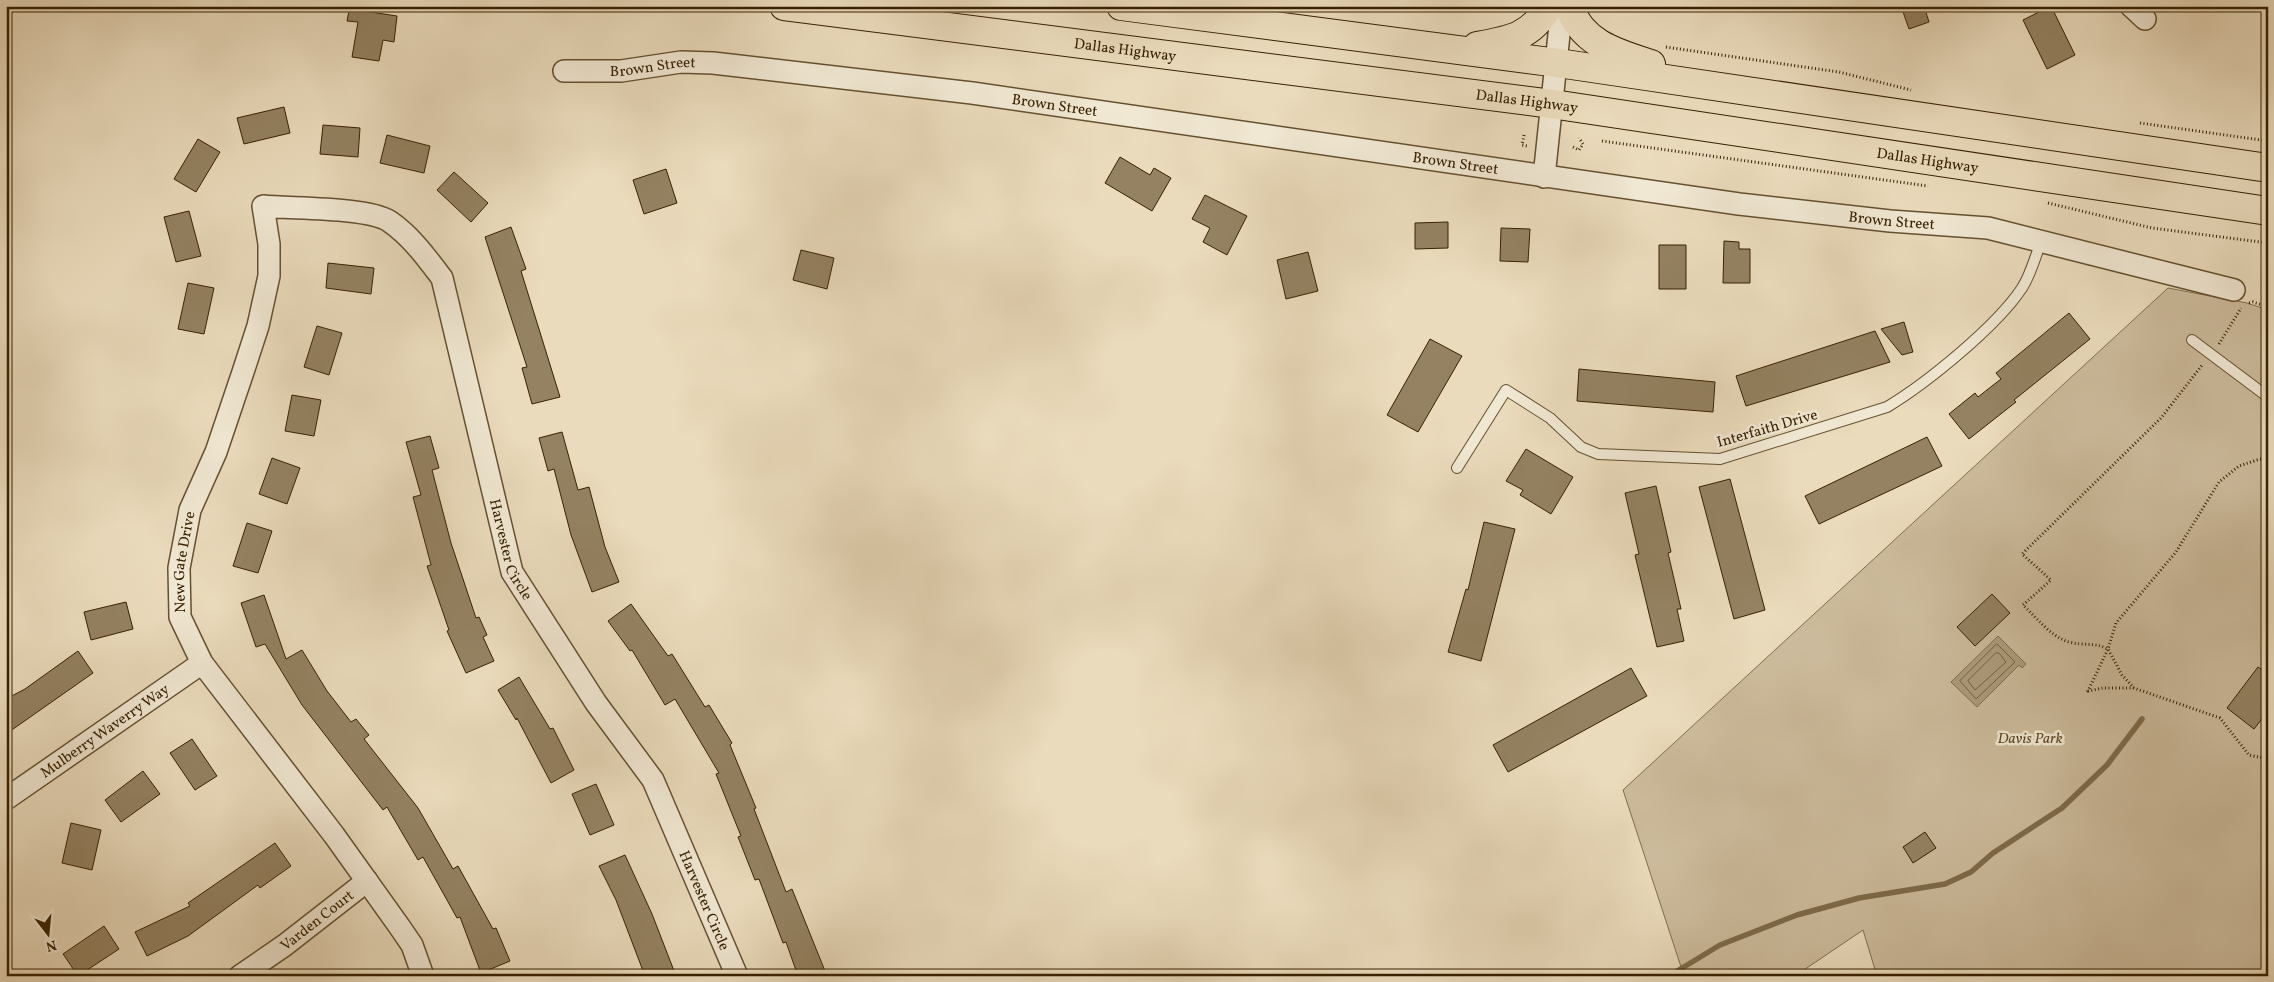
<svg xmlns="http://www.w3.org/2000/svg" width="2274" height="982" viewBox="0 0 2274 982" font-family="Vollkorn,serif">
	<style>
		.green { fill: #ccbb9c; stroke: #826e4e }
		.water { fill: #ad9c7c; stroke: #7e6b4a }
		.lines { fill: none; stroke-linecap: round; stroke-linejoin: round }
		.shore { stroke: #725e3e; stroke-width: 1 }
		.stream { stroke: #7e6b4a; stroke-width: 5.5 }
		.building { fill: #948262; stroke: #372100 }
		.lane-casing { stroke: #64502f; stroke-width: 12 }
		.street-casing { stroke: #64502f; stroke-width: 24 }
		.primary-casing { stroke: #372100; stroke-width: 30 }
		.path { stroke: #372100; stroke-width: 3; stroke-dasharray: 1 2.5; stroke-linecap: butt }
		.lane { stroke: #f1e8d3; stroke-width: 10 }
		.street { stroke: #f1e8d3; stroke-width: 21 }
		.primary { stroke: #eadbbc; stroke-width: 28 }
		.labels { text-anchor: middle; stroke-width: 5; stroke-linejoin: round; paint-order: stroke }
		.street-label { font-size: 15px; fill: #372100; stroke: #f1e8d3 }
		.park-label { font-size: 15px; font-style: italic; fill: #5c4827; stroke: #f1e8d3 }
	</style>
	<rect width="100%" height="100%" fill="#eadbbc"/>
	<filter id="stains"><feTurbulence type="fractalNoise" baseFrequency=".004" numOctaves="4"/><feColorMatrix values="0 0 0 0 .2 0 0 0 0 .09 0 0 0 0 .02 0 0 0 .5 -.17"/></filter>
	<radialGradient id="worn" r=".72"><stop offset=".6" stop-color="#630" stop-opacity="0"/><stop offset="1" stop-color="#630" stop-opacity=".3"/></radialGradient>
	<!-- green -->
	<path class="green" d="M 2168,288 L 2247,303 L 2268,310 L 2268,976 L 1877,976 L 1863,930 L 1795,976 L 1684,976 L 1623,790 Z"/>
	<!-- water -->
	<path class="water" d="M 1998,636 L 2026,664 L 2022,668 L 2019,665 L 1977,707 L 1951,682 Z"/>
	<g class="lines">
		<!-- shore -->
		<path class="shore" d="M 1997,644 L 2015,662 L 1976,699 L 1960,681 Z
			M 1996,653 L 1999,653 L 2006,662 L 1975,690 L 1968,681 Z"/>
		<!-- stream -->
		<path class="stream" d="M 1669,976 L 1720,945 L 1797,915 L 1859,898 L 1945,884 L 1971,872 L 1993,853 L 2062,808 L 2107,765 L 2142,719"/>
	</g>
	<!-- building -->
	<path class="building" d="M 350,6 L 365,6 L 364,11 L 397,16 L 394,42 L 383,40 L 379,61 L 352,57 L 358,22 L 347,21 Z
		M 1901,6 L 1924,6 L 1929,22 L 1909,29 Z
		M 2051,6 L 2075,55 L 2047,69 L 2023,20 Z
		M 284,107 L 290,133 L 244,144 L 237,118 Z
		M 323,125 L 360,128 L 358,157 L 320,154 Z
		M 387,135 L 430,146 L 424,173 L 380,163 Z
		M 198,139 L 220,152 L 196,192 L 174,179 Z
		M 1120,157 L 1150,175 L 1154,168 L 1171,178 L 1152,211 L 1105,183 Z
		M 666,169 L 677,203 L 644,214 L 633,180 Z
		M 454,172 L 488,203 L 471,222 L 437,190 Z
		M 1205,195 L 1247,216 L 1227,255 L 1203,242 L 1210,228 L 1192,219 Z
		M 189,211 L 201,256 L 176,262 L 164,217 Z
		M 1448,222 L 1448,248 L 1415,249 L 1415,223 Z
		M 511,227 L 526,269 L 521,271 L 560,397 L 532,404 L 522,368 L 527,367 L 485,237 Z
		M 1501,228 L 1530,229 L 1528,262 L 1500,261 Z
		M 1724,241 L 1739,242 L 1739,249 L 1750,249 L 1750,283 L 1723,283 Z
		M 1659,245 L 1686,245 L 1686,289 L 1659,289 Z
		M 801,250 L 834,258 L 827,289 L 793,280 Z
		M 1308,252 L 1318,291 L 1286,299 L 1277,260 Z
		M 328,263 L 374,268 L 371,294 L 326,288 Z
		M 188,283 L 214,288 L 204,334 L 178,329 Z
		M 2069,313 L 2090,339 L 2014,400 L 2016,402 L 1969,439 L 1949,414 L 1975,393 L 1978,397 L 2001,379 L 1996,373 Z
		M 1904,322 L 1913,352 L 1902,355 L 1881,329 Z
		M 317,326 L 342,333 L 329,375 L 304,367 Z
		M 1875,331 L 1890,362 L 1746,406 L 1736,376 Z
		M 1430,339 L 1462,356 L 1418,432 L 1387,415 Z
		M 1579,369 L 1715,382 L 1713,412 L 1577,401 Z
		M 292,395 L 321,400 L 314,436 L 285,431 Z
		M 562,432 L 578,490 L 589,487 L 605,547 L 619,582 L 592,592 L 571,535 L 554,469 L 548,471 L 539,438 Z
		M 430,436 L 439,468 L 432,470 L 451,543 L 476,618 L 479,617 L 487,635 L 483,637 L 494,661 L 466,673 L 447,631 L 449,630 L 427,566 L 431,565 L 413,497 L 421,495 L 406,442 Z
		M 1927,437 L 1942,466 L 1819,524 L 1805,496 Z
		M 1526,449 L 1573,477 L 1551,514 L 1520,495 L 1523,490 L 1506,481 Z
		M 272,458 L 300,468 L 287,504 L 259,494 Z
		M 1730,479 L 1765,610 L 1734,619 L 1699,487 Z
		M 1656,486 L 1671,552 L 1668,553 L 1681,609 L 1677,609 L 1684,641 L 1657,647 L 1635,555 L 1639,554 L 1625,493 Z
		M 1484,522 L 1515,529 L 1481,661 L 1448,652 L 1466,589 L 1468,590 Z
		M 247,523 L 272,531 L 258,573 L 233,566 Z
		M 1992,594 L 2010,613 L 1975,646 L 1957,627 Z
		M 264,595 L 286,659 L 302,650 L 327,691 L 351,722 L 356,719 L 369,735 L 364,739 L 418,808 L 453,869 L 458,866 L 493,929 L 496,928 L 510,961 L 481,973 L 460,917 L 457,918 L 423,857 L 418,860 L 387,807 L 383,810 L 302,705 L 265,644 L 256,647 L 241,603 Z
		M 126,602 L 133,629 L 91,640 L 84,612 Z
		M 631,604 L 668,656 L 672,654 L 705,707 L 709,705 L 732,743 L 730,745 L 756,808 L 754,809 L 786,892 L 792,889 L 827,976 L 798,976 L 786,942 L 783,943 L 759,879 L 755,880 L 738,837 L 741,836 L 716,774 L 719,773 L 675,699 L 665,705 L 632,650 L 630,651 L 608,621 Z
		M 78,651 L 93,673 L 6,734 L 6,699 L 25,689 Z
		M 2258,667 L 2268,674 L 2268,711 L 2254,729 L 2227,708 Z
		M 1631,668 L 1647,696 L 1508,772 L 1493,745 Z
		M 519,677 L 550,729 L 553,728 L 574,770 L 551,783 L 517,718 L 516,720 L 498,690 Z
		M 192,739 L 217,776 L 195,790 L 170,753 Z
		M 143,771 L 160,794 L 121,822 L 105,800 Z
		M 596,784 L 614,825 L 590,835 L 572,794 Z
		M 71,823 L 101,830 L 92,870 L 62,863 Z
		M 1925,832 L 1936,848 L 1913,863 L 1903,847 Z
		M 275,843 L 291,866 L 260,888 L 258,885 L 188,936 L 147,956 L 135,932 L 190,906 L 188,903 Z
		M 625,855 L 652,914 L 676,976 L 645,976 L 616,900 L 599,866 Z
		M 104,926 L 119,949 L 78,976 L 63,954 Z"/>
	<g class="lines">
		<!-- lane casing -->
		<g class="lane-casing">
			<path id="lane" d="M 2192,340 L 2268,397
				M 1457,468 L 1506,390 L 1550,418 L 1581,447 L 1598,454 L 1720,459 L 1887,407 C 1927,383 1997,326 2022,288 C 2031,274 2035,257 2041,242"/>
		</g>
		<!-- street casing -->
		<g class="street-casing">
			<g id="street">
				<path d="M 2131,6 L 2145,19"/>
				<path id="s1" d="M 564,71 L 621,71 L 681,62 L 713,63 L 972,93 L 1739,204 L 1890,221 L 1988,228 L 2234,290"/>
				<path d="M 1544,177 L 1562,6"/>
				<path id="s2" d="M 6,799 L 202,663"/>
				<path id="s3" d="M 240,976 L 285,945 L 367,881"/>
				<path id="s4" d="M 423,976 L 412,945 L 399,926 L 334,835 L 202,663 L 180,617 L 179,568 L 190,510 L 216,452 L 243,372 L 258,326 L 269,276 L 269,244 L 263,206 C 292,209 367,207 389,221 C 411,236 426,257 442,278 L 512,572 L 596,703 L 653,780 L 737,976"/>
			</g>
		</g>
		<!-- primary casing -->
		<g class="primary-casing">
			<g id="primary">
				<path id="s5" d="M 784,6 L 1552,104 L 2268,211"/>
				<path d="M 1121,6 L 1558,63 L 2268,168"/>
				<path d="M 1569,6 C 1582,44 1617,53 1651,64"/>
				<path d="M 1477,46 C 1510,40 1531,37 1549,6"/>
			</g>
		</g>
		<!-- path -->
		<path class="path" d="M 1666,47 L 1839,72 L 1911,90
			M 2140,123 L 2268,141
			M 1524,135 L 1522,145 L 1527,146
			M 1602,141 L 1928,186
			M 1573,147 L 1579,150 L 1583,144 L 1579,138
			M 2048,203 L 2152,228 L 2268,243
			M 2249,303 L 2253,302 L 2268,307
			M 2219,344 L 2241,308
			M 2268,459 L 2260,459 L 2239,466 L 2219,482 L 2176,552 L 2116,623 L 2108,649 L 2122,675 L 2134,688 L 2220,718 L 2249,755 L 2268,759
			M 2134,688 L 2103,688 L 2088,691 L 2108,649 C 2095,642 2083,646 2069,642 C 2051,637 2037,618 2023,605 L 2051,580 L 2022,554 L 2161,418 L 2203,364"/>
		<!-- lane -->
		<use href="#lane" class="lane"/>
		<!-- street -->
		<use href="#street" class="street"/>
		<!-- primary -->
		<use href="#primary" class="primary"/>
	</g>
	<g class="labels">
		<!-- street labels -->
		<g class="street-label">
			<text dy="5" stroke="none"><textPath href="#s5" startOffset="344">Dallas Highway</textPath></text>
			<text dy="5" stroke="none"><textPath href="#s1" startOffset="89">Brown Street</textPath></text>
			<text dy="5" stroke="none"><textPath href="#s5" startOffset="749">Dallas Highway</textPath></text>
			<text dy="5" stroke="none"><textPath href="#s1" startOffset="494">Brown Street</textPath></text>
			<text dy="5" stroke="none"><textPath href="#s5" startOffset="1154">Dallas Highway</textPath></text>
			<text dy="5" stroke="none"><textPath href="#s1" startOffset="899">Brown Street</textPath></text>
			<text dy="5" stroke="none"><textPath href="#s1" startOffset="1339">Brown Street</textPath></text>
			<text transform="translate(1767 428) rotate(-16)" y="5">Interfaith Drive</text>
			<text dy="5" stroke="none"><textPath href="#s4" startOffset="1348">Harvester Circle</textPath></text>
			<text dy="5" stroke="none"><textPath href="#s4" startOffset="491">New Gate Drive</textPath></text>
			<text dy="5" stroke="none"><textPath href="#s2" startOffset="120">Mulberry Waverry Way</textPath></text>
			<text dy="5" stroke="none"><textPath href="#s4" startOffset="1752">Harvester Circle</textPath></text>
			<text dy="5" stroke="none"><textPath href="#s3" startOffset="95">Varden Court</textPath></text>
		</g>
		<!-- park labels -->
		<g class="park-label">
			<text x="2030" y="743">Davis Park</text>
		</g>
	</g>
	<!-- margin -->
	<rect width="2274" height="982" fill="none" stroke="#eadbbc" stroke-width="25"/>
	<rect x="8" y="8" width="2259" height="967" fill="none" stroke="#372100" stroke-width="2.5"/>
	<rect x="12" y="12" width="2249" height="957" fill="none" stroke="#372100"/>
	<!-- north arrow -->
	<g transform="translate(48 934) rotate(164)" stroke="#f1e8d3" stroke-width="4" paint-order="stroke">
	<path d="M0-4L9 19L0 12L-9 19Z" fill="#372100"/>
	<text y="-8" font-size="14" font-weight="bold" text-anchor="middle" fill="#372100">N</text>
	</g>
	<rect width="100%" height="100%" filter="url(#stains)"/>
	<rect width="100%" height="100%" fill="url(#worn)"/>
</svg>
